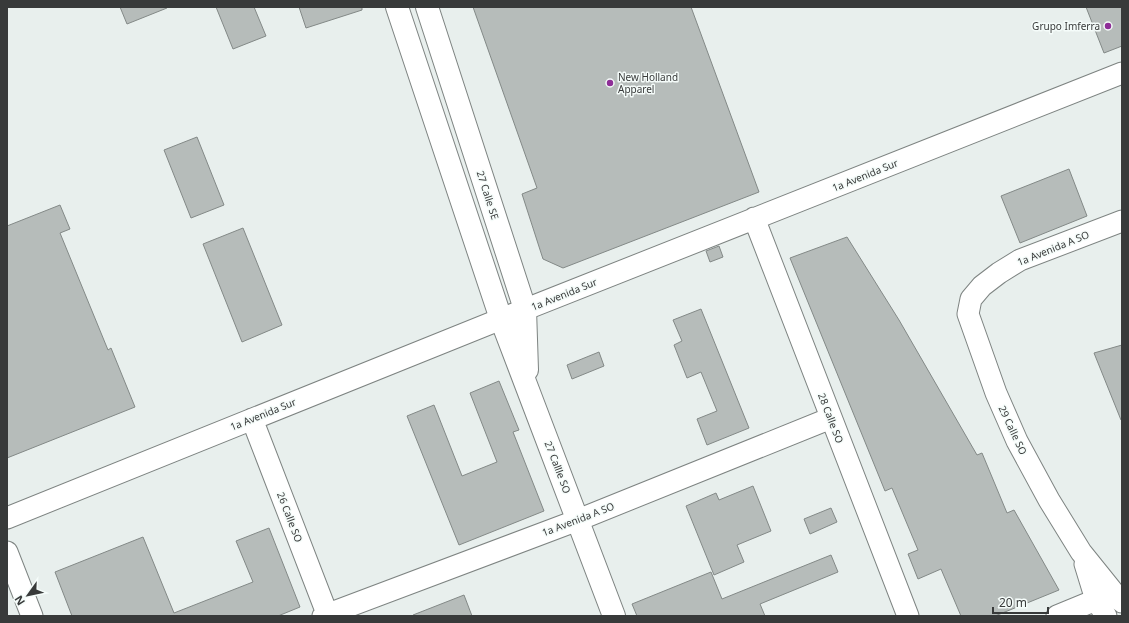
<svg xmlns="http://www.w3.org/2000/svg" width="1129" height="623" viewBox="0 0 1129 623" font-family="'Noto Sans',sans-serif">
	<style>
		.building { fill: #b6bcba; stroke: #838987 }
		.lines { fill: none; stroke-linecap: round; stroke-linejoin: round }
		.minor-casing { stroke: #7e8482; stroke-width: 23 }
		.secondary-casing { stroke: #7e8482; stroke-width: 24 }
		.minor { stroke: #fff; stroke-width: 21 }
		.secondary { stroke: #fff; stroke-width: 22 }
		.poi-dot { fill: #8e2e97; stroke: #f5fcfa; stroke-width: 1.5 }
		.labels { text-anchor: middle; stroke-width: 3; stroke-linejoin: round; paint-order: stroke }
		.poi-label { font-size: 10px; fill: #383a3a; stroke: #f5fcfa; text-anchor: end }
		.street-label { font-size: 10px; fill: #383a3a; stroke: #f5fcfa }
	</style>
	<rect width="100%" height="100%" fill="#e8efed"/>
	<!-- building -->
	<path class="building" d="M 120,7 L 167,7 L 167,8 L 127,24 Z
		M 216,7 L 254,7 L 266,36 L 233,49 Z
		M 299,7 L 362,7 L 362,10 L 306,28 Z
		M 473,7 L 691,7 L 759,192 L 563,268 L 543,259 L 522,194 L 537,188 Z
		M 1086,7 L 1122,7 L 1122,46 L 1104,53 Z
		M 197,137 L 224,205 L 191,218 L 164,150 Z
		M 1069,169 L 1087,216 L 1020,243 L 1001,196 Z
		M 60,205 L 70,229 L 60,233 L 108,350 L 111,348 L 135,407 L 7,458 L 7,226 Z
		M 243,228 L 282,325 L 242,342 L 203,244 Z
		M 847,237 L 899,320 L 977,455 L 982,453 L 1007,513 L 1014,510 L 1059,590 L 995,616 L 961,616 L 941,569 L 918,579 L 908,554 L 918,550 L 892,488 L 885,491 L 790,258 Z
		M 719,246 L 723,257 L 710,262 L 706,251 Z
		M 701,309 L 749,428 L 707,445 L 697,419 L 717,411 L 701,372 L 687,378 L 674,345 L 682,341 L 673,320 Z
		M 1122,345 L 1122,420 L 1121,420 L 1094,353 Z
		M 599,352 L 604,366 L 572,379 L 567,365 Z
		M 499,381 L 519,430 L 513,432 L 544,511 L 459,545 L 407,416 L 434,405 L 462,476 L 497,462 L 470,393 Z
		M 753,486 L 771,531 L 737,545 L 744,562 L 714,575 L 686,506 L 716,493 L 719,500 Z
		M 831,508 L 837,522 L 810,534 L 804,519 Z
		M 269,528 L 300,607 L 278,616 L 72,616 L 55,572 L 143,537 L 174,613 L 253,582 L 236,541 Z
		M 831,555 L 838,572 L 760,604 L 765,616 L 637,616 L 632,604 L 711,572 L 722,599 Z
		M 464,595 L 472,616 L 413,616 L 413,615 Z"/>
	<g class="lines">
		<!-- minor casing -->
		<g class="minor-casing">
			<path id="minor" d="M 754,218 L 908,616
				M 1122,221 L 1020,260 L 999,273 L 982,286 L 971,299 L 968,314 L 996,393 L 1017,441 L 1049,500 L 1081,552 L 1114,593 L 1122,602
				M 252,419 L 328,616
				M 7,518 L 501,319 L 1122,73
				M 7,552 L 32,616
				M 1085,564 L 1096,600 L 1106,616
				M 323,616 L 578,520 L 831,418
				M 1057,616 L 1108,595"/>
		</g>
		<!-- secondary casing -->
		<g class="secondary-casing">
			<path id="secondary" d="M 397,7 L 501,319 L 614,616
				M 427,7 L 525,309 L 527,370"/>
		</g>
		<!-- minor -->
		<use href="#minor" class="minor"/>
		<!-- secondary -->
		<use href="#secondary" class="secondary"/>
	</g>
	<!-- markers -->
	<g class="poi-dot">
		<circle cx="1108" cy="26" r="4"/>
		<circle cx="610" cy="83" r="4"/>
	</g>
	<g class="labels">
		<!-- poi labels -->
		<g class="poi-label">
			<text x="1100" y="30">Grupo Imferra</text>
			<text x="618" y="81" text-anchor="start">New Holland<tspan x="618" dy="12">Apparel</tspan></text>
		</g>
		<!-- street labels -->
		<g class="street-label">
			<text transform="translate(865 175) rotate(-22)" y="4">1a Avenida Sur</text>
			<text transform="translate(488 195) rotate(72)" y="4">27 Calle SE</text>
			<text transform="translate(1053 248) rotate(-22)" y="4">1a Avenida A SO</text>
			<text transform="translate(564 294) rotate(-22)" y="4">1a Avenida Sur</text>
			<text transform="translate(263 414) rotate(-22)" y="4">1a Avenida Sur</text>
			<text transform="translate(831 418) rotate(69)" y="4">28 Calle SO</text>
			<text transform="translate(1013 430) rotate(65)" y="4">29 Calle SO</text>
			<text transform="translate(558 467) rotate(69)" y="4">27 Callle SO</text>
			<text transform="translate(290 517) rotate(69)" y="4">26 Calle SO</text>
			<text transform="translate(578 519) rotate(-21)" y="4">1a Avenida A SO</text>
		</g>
	</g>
	<!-- border -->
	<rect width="1129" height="623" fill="none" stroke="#383a3a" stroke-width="16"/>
	<!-- north arrow -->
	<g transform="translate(28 595) rotate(237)" stroke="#f5fcfa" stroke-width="3" paint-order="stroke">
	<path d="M0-3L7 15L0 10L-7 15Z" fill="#383a3a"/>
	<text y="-6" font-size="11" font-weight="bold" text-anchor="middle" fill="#383a3a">N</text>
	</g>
	<!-- scale -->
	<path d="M993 607v6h55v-6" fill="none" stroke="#383a3a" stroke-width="2"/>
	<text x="999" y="607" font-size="12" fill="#383a3a" stroke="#f5fcfa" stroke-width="3" paint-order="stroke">20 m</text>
</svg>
